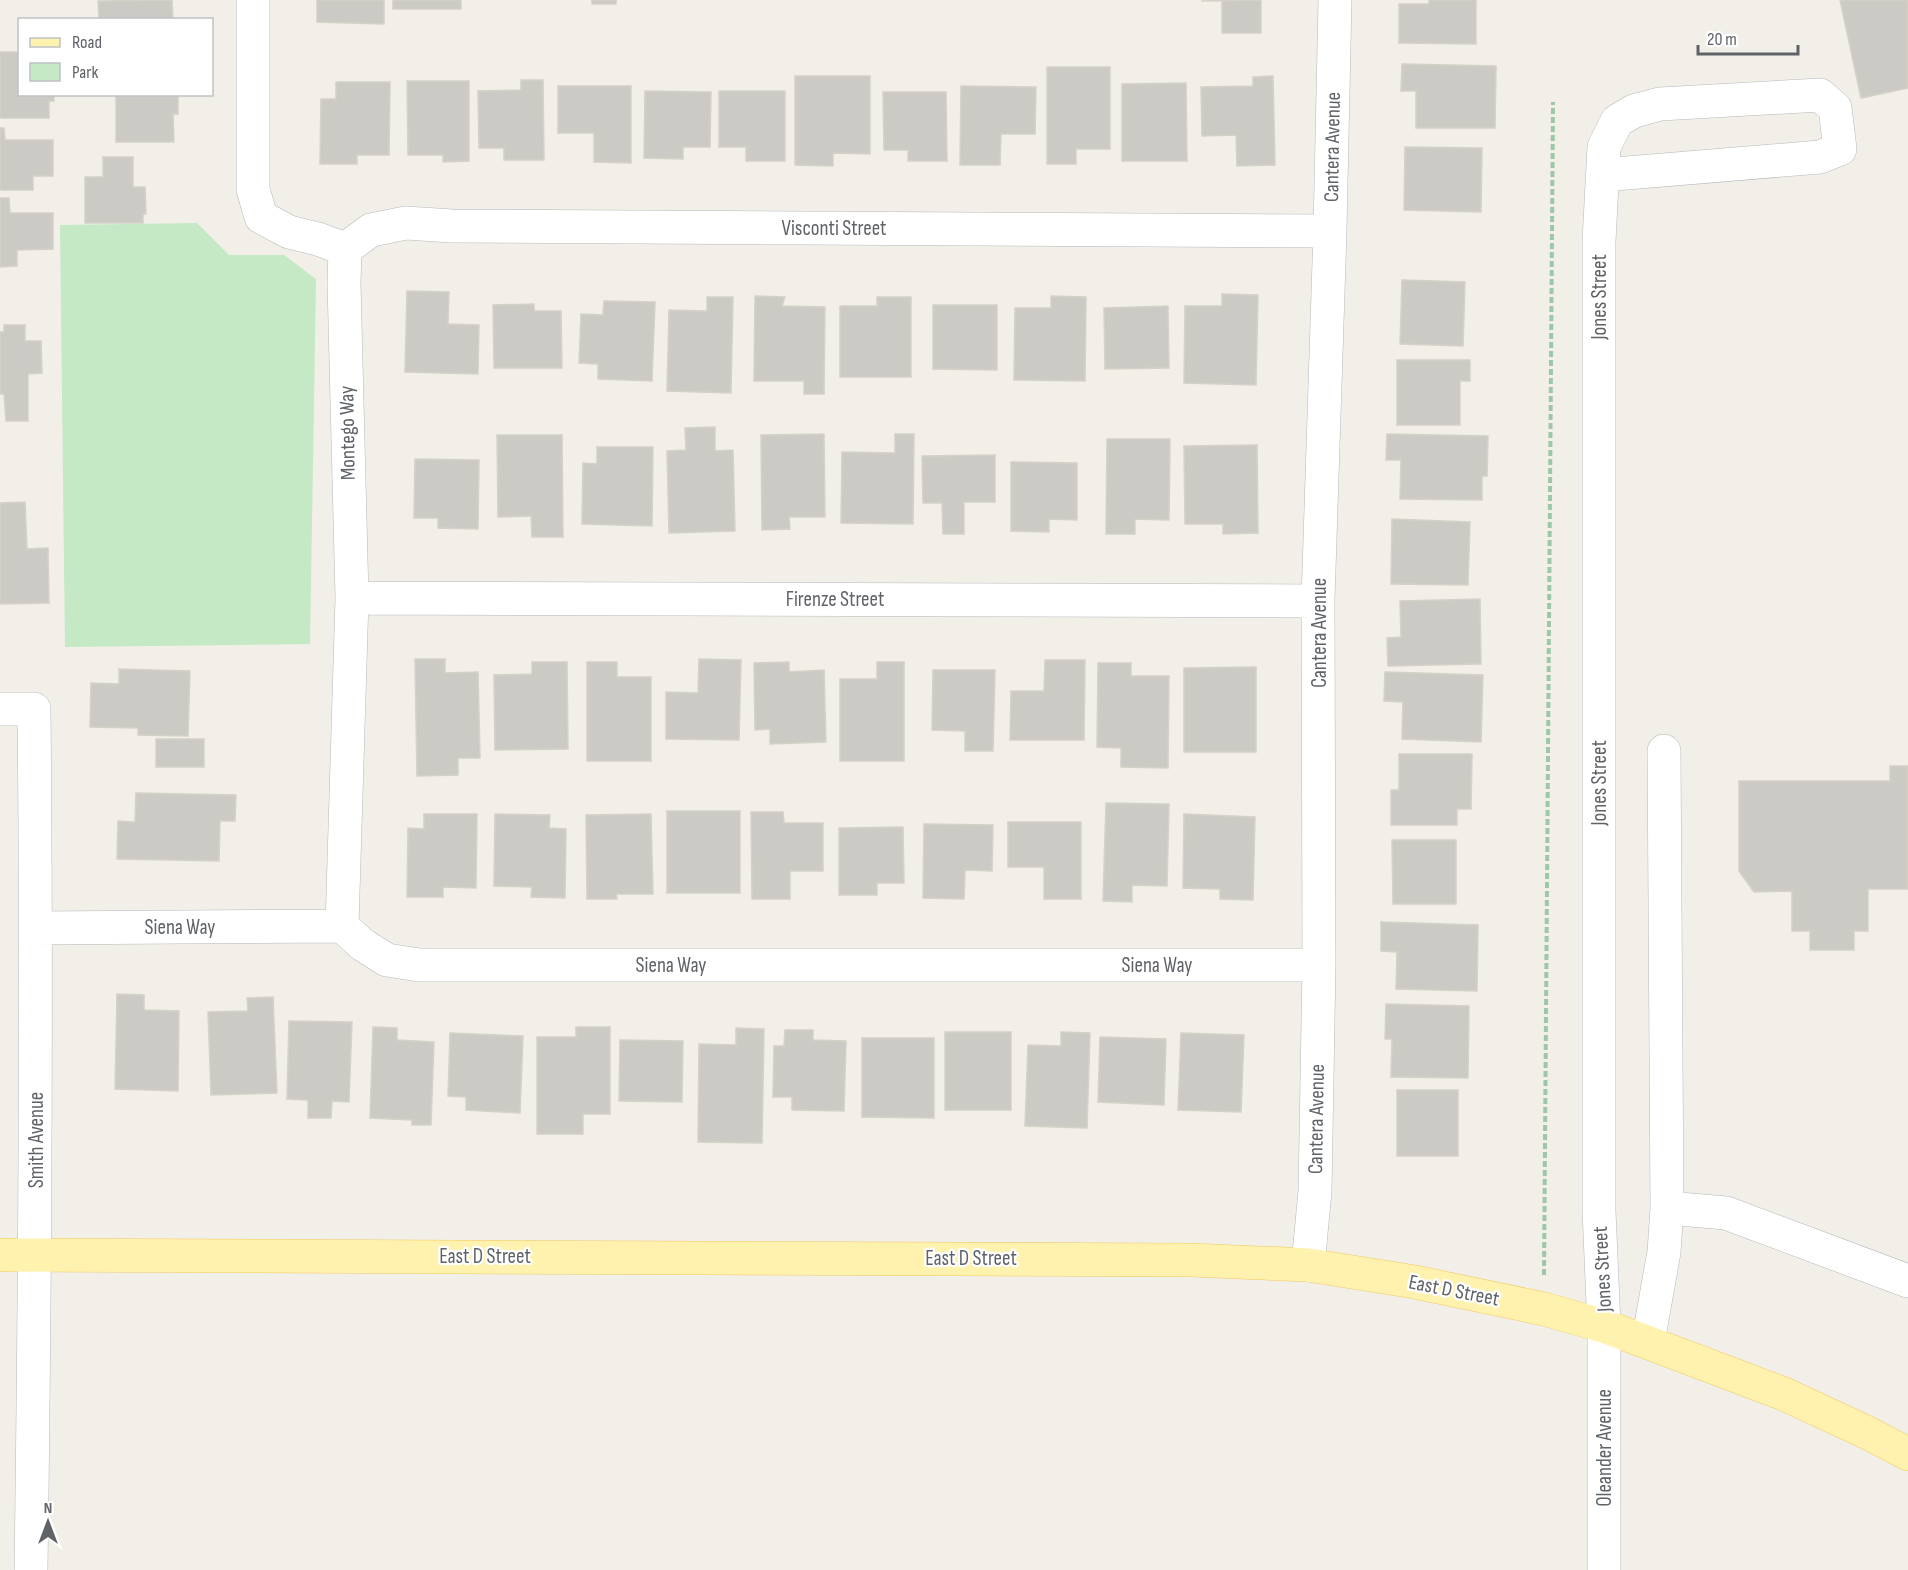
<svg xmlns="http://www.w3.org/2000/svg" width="1908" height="1570" viewBox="0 0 1908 1570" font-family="'Sofia Sans Condensed',sans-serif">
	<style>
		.green { fill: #c5e8c5 }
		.building { fill: #cccac5; stroke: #d6d1c6; stroke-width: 1.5 }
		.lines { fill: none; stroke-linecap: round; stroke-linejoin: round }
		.minor-casing { stroke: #b5b8bc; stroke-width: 34 }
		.major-casing { stroke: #f2c960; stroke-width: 34 }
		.path { stroke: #9cc7a9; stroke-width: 4; stroke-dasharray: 6 3; stroke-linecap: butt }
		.minor { stroke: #fff; stroke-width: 33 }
		.major { stroke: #fff2af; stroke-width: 33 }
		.labels { text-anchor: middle; stroke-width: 4.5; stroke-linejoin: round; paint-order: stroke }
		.street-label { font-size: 21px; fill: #5f6368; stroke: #fff }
	</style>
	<rect width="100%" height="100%" fill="#f1efe8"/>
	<!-- green -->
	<path class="green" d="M 197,223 L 229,255 L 284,255 L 316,279 L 310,644 L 65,647 L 60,225 Z"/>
	<!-- building -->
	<path class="building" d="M 172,0 L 173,20 L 99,20 L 98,1 Z
		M 317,0 L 384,0 L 384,24 L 317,22 Z
		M 393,0 L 461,0 L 461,9 L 393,9 Z
		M 592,0 L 616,0 L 616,4 L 592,4 Z
		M 1261,0 L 1261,33 L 1222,33 L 1222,1 L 1201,1 Z
		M 1429,0 L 1476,0 L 1476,44 L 1399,43 L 1399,4 L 1429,4 Z
		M 1840,0 L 1908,0 L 1908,88 L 1861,98 Z
		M 0,52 L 20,52 L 20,94 L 54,94 L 54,101 L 49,101 L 49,118 L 0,118 Z
		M 1402,64 L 1496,66 L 1495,128 L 1416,128 L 1416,91 L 1401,91 Z
		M 1047,67 L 1110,67 L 1110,149 L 1076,149 L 1076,164 L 1047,164 Z
		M 795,76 L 870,76 L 870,154 L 833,153 L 833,166 L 795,165 Z
		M 1273,76 L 1275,165 L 1237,166 L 1236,135 L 1202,136 L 1201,87 L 1253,86 L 1253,77 Z
		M 521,80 L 543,80 L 544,160 L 504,160 L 504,148 L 479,148 L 478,91 L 521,90 Z
		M 407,81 L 469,81 L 469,161 L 443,162 L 443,155 L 408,155 Z
		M 336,82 L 390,82 L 389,155 L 357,155 L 357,164 L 320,164 L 321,99 L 336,99 Z
		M 1186,83 L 1187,161 L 1122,161 L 1122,84 Z
		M 558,86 L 631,86 L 631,163 L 594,162 L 594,133 L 558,133 Z
		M 961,86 L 1036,87 L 1035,134 L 1001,134 L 1000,165 L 960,165 Z
		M 645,91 L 711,92 L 710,147 L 683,147 L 683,159 L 644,158 Z
		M 719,91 L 785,91 L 785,161 L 746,161 L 746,147 L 719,147 Z
		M 883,92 L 946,92 L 947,161 L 908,161 L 908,150 L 884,150 Z
		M 116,94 L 178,94 L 178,114 L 173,114 L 174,142 L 116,142 Z
		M 0,128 L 4,128 L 5,140 L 53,140 L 53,176 L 33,176 L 33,190 L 0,190 Z
		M 1405,147 L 1482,148 L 1481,212 L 1404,210 Z
		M 103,157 L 133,157 L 133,187 L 145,187 L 146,214 L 143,214 L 143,223 L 85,223 L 85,177 L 103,177 Z
		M 0,198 L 9,198 L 10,213 L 53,213 L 53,249 L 17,250 L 17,266 L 0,267 Z
		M 1402,280 L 1465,282 L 1463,346 L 1400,344 Z
		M 407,291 L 449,292 L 448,324 L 479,325 L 478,374 L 405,372 Z
		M 1222,294 L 1258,295 L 1256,385 L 1184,383 L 1185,306 L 1222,306 Z
		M 755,296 L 785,297 L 782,306 L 825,307 L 824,394 L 804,394 L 804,381 L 754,381 Z
		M 1051,296 L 1086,297 L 1085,381 L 1014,380 L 1015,308 L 1051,308 Z
		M 707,297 L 733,297 L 731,393 L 667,391 L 669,310 L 707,311 Z
		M 877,297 L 911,297 L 911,377 L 840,377 L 840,306 L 877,306 Z
		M 604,301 L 655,302 L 652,381 L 598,379 L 598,364 L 579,363 L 581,314 L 603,315 Z
		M 534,304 L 534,311 L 561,311 L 562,368 L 494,368 L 493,305 Z
		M 933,305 L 997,305 L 997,370 L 933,369 Z
		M 1168,306 L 1169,368 L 1105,369 L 1104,308 Z
		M 4,325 L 25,325 L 25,341 L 41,341 L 42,373 L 28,374 L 28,421 L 6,421 L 4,394 L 0,394 L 0,332 L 4,332 Z
		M 1397,360 L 1470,360 L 1470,381 L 1460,381 L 1460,425 L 1397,425 Z
		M 715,427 L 715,451 L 733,450 L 735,531 L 669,533 L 667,451 L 686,450 L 685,428 Z
		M 824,434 L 825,517 L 789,517 L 790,529 L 762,530 L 761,435 Z
		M 895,434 L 914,434 L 913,524 L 841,523 L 842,452 L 895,453 Z
		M 1387,434 L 1488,436 L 1487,476 L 1482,476 L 1482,500 L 1400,499 L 1401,460 L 1386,460 Z
		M 497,435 L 562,435 L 563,537 L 532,537 L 531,516 L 498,517 Z
		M 1107,439 L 1170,439 L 1169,520 L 1135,519 L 1135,534 L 1106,534 Z
		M 1257,445 L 1258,533 L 1223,534 L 1223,524 L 1185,524 L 1184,446 Z
		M 597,447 L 653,447 L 652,526 L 582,524 L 583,463 L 597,464 Z
		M 995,455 L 995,502 L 964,502 L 964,534 L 943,534 L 942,503 L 923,503 L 922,456 Z
		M 415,459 L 479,460 L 478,529 L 438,528 L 438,518 L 414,518 Z
		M 1011,462 L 1077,463 L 1077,520 L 1049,519 L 1049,532 L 1011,531 Z
		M 25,502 L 27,549 L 48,548 L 49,603 L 0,604 L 0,503 Z
		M 1392,519 L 1470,522 L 1468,585 L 1391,584 Z
		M 1480,599 L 1481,664 L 1388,666 L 1387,638 L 1401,637 L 1400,601 Z
		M 415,659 L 445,659 L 445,673 L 478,672 L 480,758 L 458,758 L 458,775 L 417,776 Z
		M 699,659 L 741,660 L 739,740 L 666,739 L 666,692 L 698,693 Z
		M 1045,660 L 1085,660 L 1084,740 L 1010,740 L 1011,691 L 1044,691 Z
		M 532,662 L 567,662 L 568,749 L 495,750 L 494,675 L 532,674 Z
		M 587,662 L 617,662 L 617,677 L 651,677 L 651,761 L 587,761 Z
		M 789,662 L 789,672 L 824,670 L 826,742 L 770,744 L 770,729 L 755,730 L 754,663 Z
		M 877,662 L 904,662 L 904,761 L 840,761 L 840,679 L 877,679 Z
		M 1098,663 L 1131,663 L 1131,676 L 1169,676 L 1168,768 L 1121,767 L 1121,748 L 1097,747 Z
		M 1256,667 L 1256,752 L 1184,752 L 1184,668 Z
		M 119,669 L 190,671 L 188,736 L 138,735 L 138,728 L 90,727 L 91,683 L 119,684 Z
		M 933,670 L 995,670 L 993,751 L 965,751 L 965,731 L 932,730 Z
		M 1385,672 L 1483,675 L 1481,742 L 1402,739 L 1403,702 L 1384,701 Z
		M 156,739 L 204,739 L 204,767 L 156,767 Z
		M 1399,754 L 1472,754 L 1471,809 L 1457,809 L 1457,825 L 1391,825 L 1391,790 L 1399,790 Z
		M 1890,766 L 1908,766 L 1908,889 L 1868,889 L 1868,931 L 1854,931 L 1854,950 L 1810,950 L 1810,931 L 1792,931 L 1792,891 L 1754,892 L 1739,871 L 1739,781 L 1890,781 Z
		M 136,793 L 236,795 L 235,821 L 220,821 L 219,861 L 117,859 L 118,821 L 135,822 Z
		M 1106,803 L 1169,804 L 1167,886 L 1132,885 L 1132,902 L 1103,901 Z
		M 667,811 L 740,811 L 740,893 L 667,893 Z
		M 751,812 L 783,812 L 784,823 L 823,823 L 823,871 L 790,871 L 790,899 L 752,899 Z
		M 424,814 L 477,814 L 476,888 L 443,887 L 443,897 L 407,897 L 408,828 L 424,829 Z
		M 495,814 L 550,815 L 549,828 L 566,829 L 565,898 L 531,897 L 532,887 L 494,886 Z
		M 651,814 L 653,894 L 616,894 L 617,899 L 587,899 L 586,815 Z
		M 1184,814 L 1255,817 L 1253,900 L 1220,899 L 1220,889 L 1183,888 Z
		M 1008,822 L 1081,822 L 1081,899 L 1044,899 L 1044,867 L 1008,867 Z
		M 924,824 L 993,825 L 992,871 L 965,870 L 964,899 L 923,898 Z
		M 903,827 L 904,883 L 877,883 L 877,895 L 839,895 L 839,828 Z
		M 1392,840 L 1456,840 L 1456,904 L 1393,904 Z
		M 1381,922 L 1478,925 L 1477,991 L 1396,989 L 1397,952 L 1381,951 Z
		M 117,994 L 144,995 L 144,1010 L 179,1011 L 178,1091 L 115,1089 Z
		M 273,997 L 277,1093 L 211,1095 L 208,1012 L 248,1011 L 247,998 Z
		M 1386,1004 L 1469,1006 L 1468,1078 L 1391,1077 L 1392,1039 L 1385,1039 Z
		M 289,1021 L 352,1022 L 349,1102 L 332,1101 L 331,1118 L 308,1118 L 308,1100 L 287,1099 Z
		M 373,1027 L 397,1028 L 397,1040 L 434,1042 L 431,1125 L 412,1125 L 412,1120 L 370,1118 Z
		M 576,1027 L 610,1027 L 610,1114 L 583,1114 L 583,1134 L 537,1134 L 537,1037 L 576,1037 Z
		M 736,1028 L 764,1029 L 762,1143 L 698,1142 L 699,1044 L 736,1045 Z
		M 785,1030 L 813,1030 L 813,1040 L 846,1041 L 844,1111 L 792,1110 L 792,1097 L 773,1097 L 774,1046 L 784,1046 Z
		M 945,1032 L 1011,1032 L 1011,1110 L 945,1110 Z
		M 1061,1032 L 1090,1033 L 1087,1128 L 1025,1126 L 1028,1045 L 1061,1046 Z
		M 450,1033 L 523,1036 L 520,1113 L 466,1110 L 466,1097 L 448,1096 Z
		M 1181,1033 L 1244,1035 L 1241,1112 L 1178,1110 Z
		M 1100,1037 L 1166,1039 L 1164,1105 L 1098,1102 Z
		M 862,1038 L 934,1038 L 934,1118 L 862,1117 Z
		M 620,1040 L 683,1041 L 682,1102 L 619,1101 Z
		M 1397,1090 L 1458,1090 L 1458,1156 L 1397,1156 Z"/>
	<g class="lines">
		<!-- minor casing -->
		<g class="minor-casing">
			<path id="minor" d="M 253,0 L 253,189 L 261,217 L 289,232 L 318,239 L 345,249 L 344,283 L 352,598 L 342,926
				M 1603,175 L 1820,157 L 1840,149 L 1835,108 L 1820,95 L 1660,104 L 1634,111 L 1617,121 L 1604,147 L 1599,241 L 1599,1211 L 1604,1326 L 1604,1570
				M 345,249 L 371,230 L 406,223 L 452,226 L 1330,231
				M 352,598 L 1318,601
				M 0,709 L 34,709 C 37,996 35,1283 31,1570
				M 36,928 L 342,926 L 363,945 L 387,960 L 419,965 L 1319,965
				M 1667,1208 L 1726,1213 L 1908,1281
				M 1308,1265 L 1315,1191 L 1319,965 L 1318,601 L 1330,231 L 1335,0
				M 1648,1342 L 1664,1252 L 1667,1208 L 1664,751"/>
		</g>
		<!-- major casing -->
		<g class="major-casing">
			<path id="major" d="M 0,1255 L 1191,1260 L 1308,1265 L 1415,1282 L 1544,1309 L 1604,1326 L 1784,1394 L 1868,1433 L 1908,1454"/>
		</g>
		<!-- path -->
		<path class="path" d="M 1544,1275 L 1553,102"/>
		<!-- minor -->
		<use href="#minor" class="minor"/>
		<!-- major -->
		<use href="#major" class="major"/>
	</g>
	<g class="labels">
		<!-- street labels -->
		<g class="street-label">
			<text transform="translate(1332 147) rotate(-89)" y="7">Cantera Avenue</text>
			<text x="834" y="235">Visconti Street</text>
			<text transform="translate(1599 297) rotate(-90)" y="7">Jones Street</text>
			<text transform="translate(347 433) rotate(-91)" y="7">Montego Way</text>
			<text x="835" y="606">Firenze Street</text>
			<text transform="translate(1319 633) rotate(-90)" y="7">Cantera Avenue</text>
			<text transform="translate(1599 783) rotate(-90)" y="7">Jones Street</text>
			<text x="180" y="934">Siena Way</text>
			<text x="671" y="972">Siena Way</text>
			<text x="1157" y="972">Siena Way</text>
			<text transform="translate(1316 1119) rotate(-89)" y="7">Cantera Avenue</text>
			<text transform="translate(36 1140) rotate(-90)" y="7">Smith Avenue</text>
			<text x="485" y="1263">East D Street</text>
			<text x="971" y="1265">East D Street</text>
			<text transform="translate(1602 1269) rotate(-93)" y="7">Jones Street</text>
			<text transform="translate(1454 1290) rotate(11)" y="7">East D Street</text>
			<text transform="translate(1604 1448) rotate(-90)" y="7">Oleander Avenue</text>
		</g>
	</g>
	<!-- legend -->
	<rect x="18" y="18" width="195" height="78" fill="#ffffff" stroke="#bfc1c3" stroke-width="1.5"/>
	<rect x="30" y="38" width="30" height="9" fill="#fff2af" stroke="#bfc1c3" stroke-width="1.5"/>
	<text x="72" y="48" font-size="18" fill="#5f6368">Road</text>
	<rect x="30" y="63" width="30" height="18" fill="#c5e8c5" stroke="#bfc1c3" stroke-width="1.5"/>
	<text x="72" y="78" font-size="18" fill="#5f6368">Park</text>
	<!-- north arrow -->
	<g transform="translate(48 1522)" stroke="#ffffff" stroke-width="4.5" paint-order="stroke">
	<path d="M0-4.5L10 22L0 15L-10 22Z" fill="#5f6368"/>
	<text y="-9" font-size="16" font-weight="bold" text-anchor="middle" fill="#5f6368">N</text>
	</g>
	<!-- scale -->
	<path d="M1698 45v9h100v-9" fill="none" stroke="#5f6368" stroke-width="3"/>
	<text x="1707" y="45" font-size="18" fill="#5f6368" stroke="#ffffff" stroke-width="4.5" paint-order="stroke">20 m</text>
</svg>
